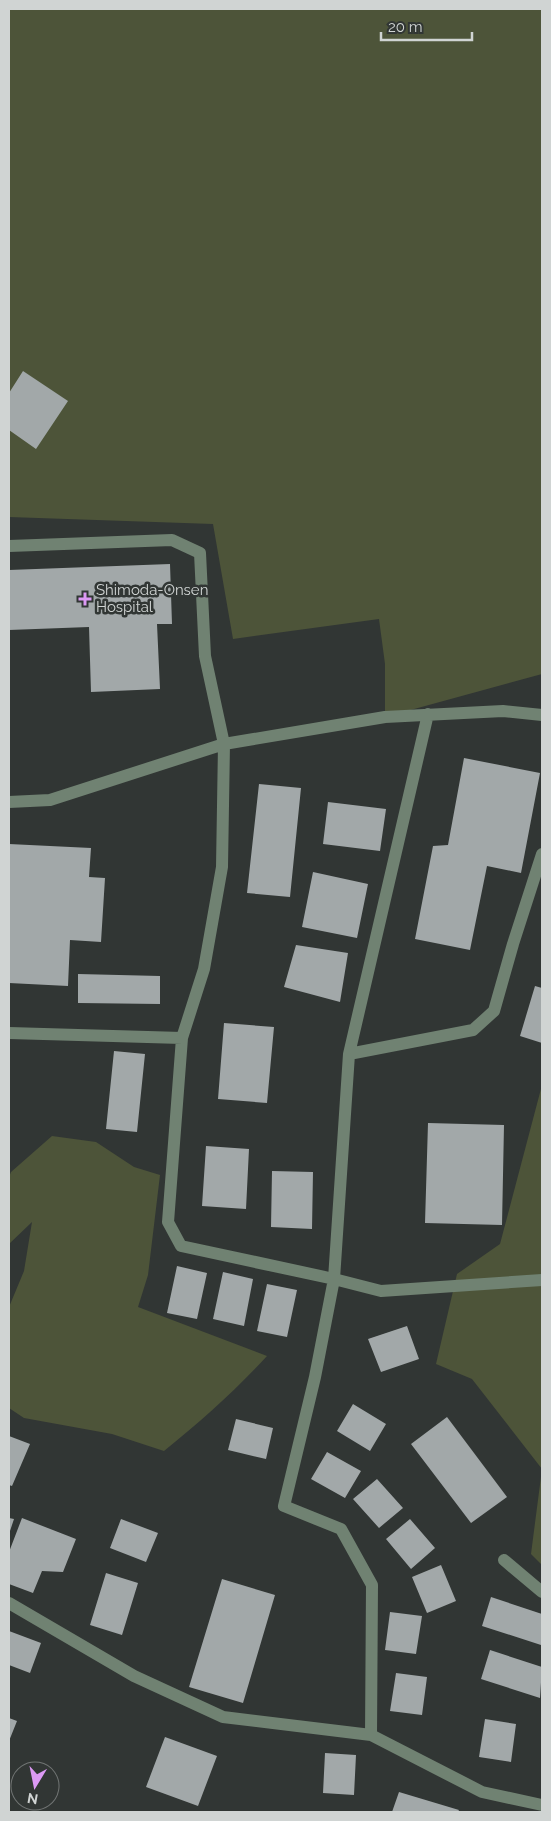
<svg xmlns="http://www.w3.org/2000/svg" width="551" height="1821" viewBox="0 0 551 1821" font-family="Raleway,sans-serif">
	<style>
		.green { fill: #4d5439 }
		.building { fill: #a2a8a9 }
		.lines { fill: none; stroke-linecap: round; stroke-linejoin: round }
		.minor { stroke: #708272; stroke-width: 12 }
		.poi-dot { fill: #dc99f4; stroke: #313634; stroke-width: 2 }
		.labels { text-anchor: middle; stroke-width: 5; stroke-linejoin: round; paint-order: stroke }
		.poi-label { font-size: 15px; fill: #d0d4d3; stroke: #313634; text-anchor: start }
	</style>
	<rect width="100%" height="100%" fill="#313634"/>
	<!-- green -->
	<path class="green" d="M 9,9 L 542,9 L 542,674 L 385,717 L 385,664 L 379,619 L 233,639 L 213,524 L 9,517 Z
		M 542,1085 L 542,1565 L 531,1554 L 542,1469 L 472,1379 L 436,1364 L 457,1274 L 500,1244 Z
		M 52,1136 L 96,1142 L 134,1167 L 160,1175 L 148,1275 L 138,1307 L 267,1356 C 235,1391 201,1421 164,1451 L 112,1434 L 24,1418 L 9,1408 L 9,1307 L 24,1271 L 32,1222 L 9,1244 L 9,1177 L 11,1172 Z"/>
	<!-- building -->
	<path class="building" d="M 23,371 L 68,401 L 36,449 L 9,430 L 9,393 Z
		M 170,564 L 172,624 L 157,624 L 160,689 L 91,692 L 89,627 L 9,630 L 9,570 Z
		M 464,758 L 540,773 L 521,873 L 487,866 L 470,950 L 415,939 L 433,846 L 448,845 Z
		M 259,784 L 301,788 L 290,897 L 247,893 Z
		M 328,802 L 386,809 L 380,851 L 323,844 Z
		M 9,844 L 91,848 L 89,877 L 105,878 L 101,942 L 70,940 L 68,986 L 9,983 Z
		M 313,872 L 368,884 L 357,938 L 302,927 Z
		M 296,945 L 348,953 L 340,1002 L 284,987 Z
		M 78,974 L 160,976 L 160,1004 L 78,1003 Z
		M 535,986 L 542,988 L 542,1043 L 520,1036 Z
		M 224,1023 L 274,1027 L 267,1103 L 218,1099 Z
		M 114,1051 L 145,1054 L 137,1132 L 106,1129 Z
		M 428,1123 L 504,1125 L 502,1225 L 425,1223 Z
		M 206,1146 L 249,1149 L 246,1209 L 202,1206 Z
		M 272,1171 L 313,1172 L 312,1229 L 271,1227 Z
		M 177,1266 L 207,1273 L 197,1319 L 167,1313 Z
		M 223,1272 L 253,1279 L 244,1326 L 213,1319 Z
		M 267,1284 L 297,1290 L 287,1337 L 257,1331 Z
		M 407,1326 L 419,1359 L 381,1372 L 368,1339 Z
		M 353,1404 L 386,1424 L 370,1451 L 337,1431 Z
		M 447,1417 L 507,1497 L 471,1523 L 411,1444 Z
		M 236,1419 L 273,1428 L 266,1459 L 228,1450 Z
		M 9,1436 L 30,1444 L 12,1486 L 9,1485 Z
		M 327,1452 L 361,1471 L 345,1498 L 311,1479 Z
		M 377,1479 L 403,1508 L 379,1528 L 353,1499 Z
		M 9,1518 L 14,1519 L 9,1534 Z
		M 22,1518 L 76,1539 L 63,1572 L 42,1571 L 33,1593 L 9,1584 L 9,1552 Z
		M 121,1519 L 158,1533 L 146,1562 L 110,1548 Z
		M 410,1519 L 435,1548 L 411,1569 L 386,1539 Z
		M 441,1565 L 456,1601 L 427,1613 L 412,1577 Z
		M 106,1573 L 138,1583 L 122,1635 L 90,1625 Z
		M 222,1579 L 275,1595 L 243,1703 L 189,1687 Z
		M 491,1597 L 542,1614 L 541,1645 L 482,1626 Z
		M 390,1612 L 422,1616 L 416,1654 L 385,1650 Z
		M 9,1631 L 41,1643 L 30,1673 L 9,1665 Z
		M 490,1650 L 542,1667 L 540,1698 L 481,1679 Z
		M 396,1673 L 427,1677 L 422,1715 L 390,1711 Z
		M 9,1718 L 17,1721 L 9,1741 Z
		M 485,1719 L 516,1724 L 511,1762 L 479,1757 Z
		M 165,1737 L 217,1756 L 198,1806 L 146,1787 Z
		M 325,1753 L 356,1755 L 354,1795 L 323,1793 Z
		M 399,1792 L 459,1810 L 458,1812 L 392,1812 Z"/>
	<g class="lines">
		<!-- minor -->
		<path class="minor" d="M 9,546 L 172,540 L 200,553 L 205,656 L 224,744 L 222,867 L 204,969 L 182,1038 L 168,1222 L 181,1246 L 334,1279 L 381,1291 L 542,1280
			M 9,802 L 50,800 L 224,744 L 385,717 L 503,711 L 542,715
			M 9,1033 L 182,1038
			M 349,1054 L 473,1030 L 494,1011 L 513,944 L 542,854
			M 504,1560 L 542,1592
			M 9,1603 L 134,1676 L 223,1717 L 371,1735 L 482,1792 L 542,1805
			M 371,1735 L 372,1585 L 341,1529 L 284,1506 L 315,1377 L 334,1279 L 349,1054 L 428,714"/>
	</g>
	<!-- markers -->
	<path class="poi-dot" d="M82.5 591.5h5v5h5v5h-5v5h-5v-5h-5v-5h5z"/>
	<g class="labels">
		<!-- poi labels -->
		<g class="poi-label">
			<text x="96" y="595">Shimoda-Onsen<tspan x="96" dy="17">Hospital</tspan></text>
		</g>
	</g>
	<!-- border -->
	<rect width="551" height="1821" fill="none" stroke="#d0d4d3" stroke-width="20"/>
	<!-- north arrow -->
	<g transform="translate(35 1786) rotate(190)"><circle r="24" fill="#313634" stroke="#717574"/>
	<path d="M0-4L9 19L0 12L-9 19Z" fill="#dc99f4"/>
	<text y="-8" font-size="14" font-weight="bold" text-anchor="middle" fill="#d0d4d3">N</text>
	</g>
	<!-- scale -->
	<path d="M381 32v8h91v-8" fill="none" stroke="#d0d4d3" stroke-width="2.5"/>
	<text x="388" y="32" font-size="15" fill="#d0d4d3" stroke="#313634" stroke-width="4" paint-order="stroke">20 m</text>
</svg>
